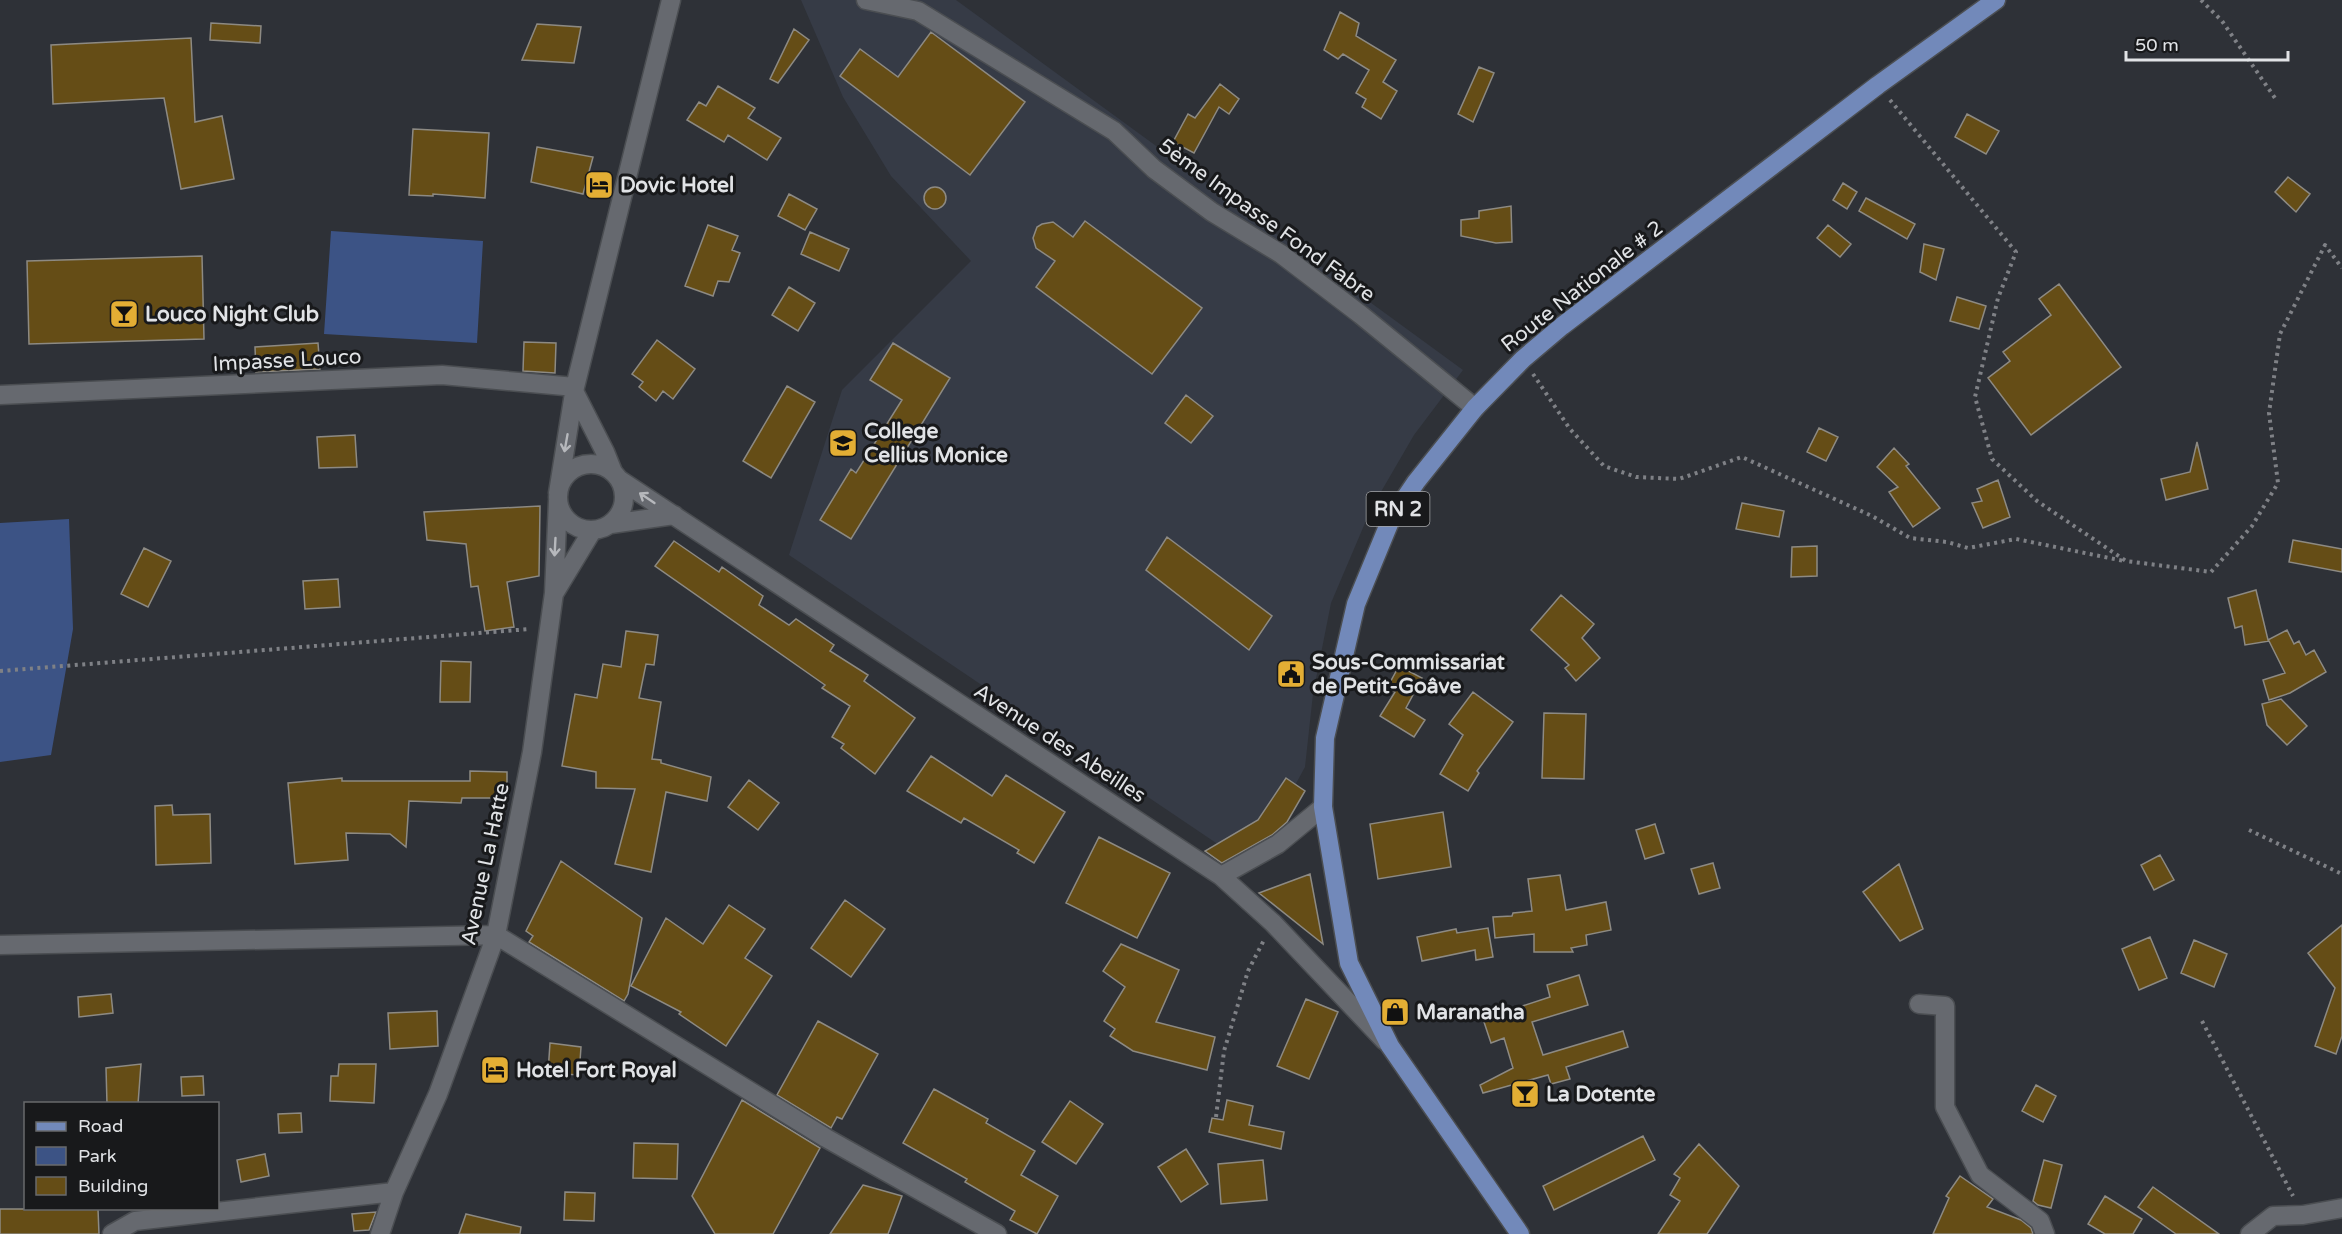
<svg xmlns="http://www.w3.org/2000/svg" width="2342" height="1234" viewBox="0 0 2342 1234" font-family="'Varela Round',sans-serif">
	<style>
		.built { fill: #363b46 }
		.green { fill: #3c5385 }
		.building { fill: #654d16; stroke: #8d8a83; stroke-width: 1.5 }
		.lines { fill: none; stroke-linecap: round; stroke-linejoin: round }
		.minor-casing { stroke: #4b4e52; stroke-width: 21 }
		.major-casing { stroke: #4b4e52; stroke-width: 21 }
		.path { stroke: #7f8186; stroke-width: 4; stroke-dasharray: 3 4.5; stroke-linecap: butt }
		.minor { stroke: #66696f; stroke-width: 18 }
		.major { stroke: #7289ba; stroke-width: 18 }
		.oneway { stroke: #b6b8bc }
		.labels { text-anchor: middle; stroke-width: 6; stroke-linejoin: round; paint-order: stroke }
		.shield { fill: #18191b; stroke: #a5a6a9; stroke-width: 1.5 }
		.shield-label { font-size: 20px; font-weight: bold; fill: #e1e3e6 }
		.poi-label { font-size: 21px; font-weight: bold; fill: #e1e3e6; stroke: #18191b; text-anchor: start }
		.street-label { font-size: 21px; fill: #e1e3e6; stroke: #18191b }
	</style>
	<rect width="100%" height="100%" fill="#2e3137"/>
	<!-- built -->
	<path class="built" d="M 801,0 L 956,0 L 1463,370 L 1414,435 L 1371,509 L 1331,603 L 1313,694 L 1305,767 L 1274,824 L 1228,851 L 789,555 L 842,390 L 971,261 L 891,176 L 843,97 Z"/>
	<!-- green -->
	<path class="green" d="M 331,231 L 483,241 L 477,343 L 324,334 Z
		M 69,519 L 73,629 L 51,755 L 0,762 L 0,523 Z"/>
	<!-- building -->
	<path class="building" d="M 1340,12 L 1359,23 L 1356,36 L 1396,60 L 1383,82 L 1397,91 L 1381,119 L 1362,107 L 1366,99 L 1356,93 L 1369,70 L 1343,54 L 1338,59 L 1324,50 Z
		M 211,23 L 261,26 L 260,43 L 210,40 Z
		M 537,24 L 581,27 L 574,63 L 522,60 Z
		M 794,29 L 809,40 L 778,83 L 770,79 Z
		M 931,32 L 1025,102 L 970,175 L 840,76 L 860,49 L 898,77 Z
		M 191,38 L 195,122 L 222,116 L 234,179 L 181,189 L 164,98 L 53,104 L 51,45 Z
		M 1479,67 L 1494,73 L 1473,122 L 1458,114 Z
		M 1220,84 L 1239,99 L 1229,114 L 1219,107 L 1194,153 L 1173,142 L 1188,114 L 1195,118 Z
		M 718,86 L 755,108 L 748,118 L 781,138 L 767,160 L 728,135 L 724,142 L 687,120 L 699,102 L 706,106 Z
		M 1967,114 L 1999,131 L 1986,154 L 1955,137 Z
		M 413,129 L 489,133 L 485,198 L 433,194 L 433,196 L 409,195 Z
		M 537,147 L 593,157 L 583,194 L 531,182 Z
		M 2288,177 L 2310,194 L 2296,212 L 2275,192 Z
		M 1843,183 L 1857,192 L 1847,209 L 1833,200 Z
		M924 198a11 11 0 1 1 22 0a11 11 0 1 1-22 0Z
		M 789,194 L 817,209 L 805,230 L 778,216 Z
		M 1866,198 L 1915,224 L 1907,239 L 1859,211 Z
		M 1511,206 L 1512,242 L 1496,243 L 1461,236 L 1461,220 L 1479,218 L 1479,211 Z
		M 1085,221 L 1202,308 L 1152,374 L 1036,287 L 1055,261 L 1036,248 L 1033,238 L 1037,227 L 1042,224 L 1053,222 L 1073,237 Z
		M 708,225 L 738,236 L 732,250 L 740,253 L 729,282 L 718,281 L 713,296 L 685,286 Z
		M 1828,225 L 1851,244 L 1840,257 L 1817,238 Z
		M 810,232 L 849,249 L 839,271 L 801,254 Z
		M 1924,244 L 1944,249 L 1936,280 L 1920,272 Z
		M 202,256 L 204,339 L 29,344 L 27,261 Z
		M 2059,284 L 2121,367 L 2031,435 L 1988,378 L 2010,361 L 2003,352 L 2051,315 L 2039,299 Z
		M 789,287 L 815,303 L 798,331 L 772,315 Z
		M 1957,297 L 1986,306 L 1979,329 L 1950,321 Z
		M 657,340 L 695,369 L 673,399 L 663,391 L 656,401 L 639,387 L 643,382 L 632,374 Z
		M 524,342 L 556,343 L 555,373 L 523,371 Z
		M 318,343 L 320,369 L 256,372 L 255,347 Z
		M 893,343 L 950,378 L 851,539 L 820,520 L 851,469 L 856,473 L 902,400 L 870,380 Z
		M 787,386 L 815,402 L 771,478 L 743,461 Z
		M 1186,395 L 1213,416 L 1191,443 L 1165,423 Z
		M 1819,428 L 1838,437 L 1826,461 L 1807,452 Z
		M 355,435 L 357,467 L 319,468 L 317,437 Z
		M 2197,442 L 2208,489 L 2166,500 L 2161,479 L 2190,472 Z
		M 1894,448 L 1909,464 L 1906,466 L 1940,508 L 1913,527 L 1889,492 L 1898,487 L 1877,467 Z
		M 1998,480 L 2010,517 L 1983,528 L 1972,503 L 1982,501 L 1977,489 Z
		M 1742,503 L 1784,511 L 1779,537 L 1736,529 Z
		M 540,506 L 539,576 L 507,582 L 514,627 L 485,631 L 478,586 L 471,587 L 466,544 L 427,540 L 424,512 Z
		M 1167,537 L 1272,616 L 1249,650 L 1146,570 Z
		M 2293,540 L 2342,549 L 2342,572 L 2289,562 Z
		M 674,541 L 719,572 L 722,567 L 763,596 L 759,605 L 789,625 L 796,619 L 834,645 L 830,651 L 868,675 L 864,681 L 915,718 L 875,774 L 841,748 L 844,744 L 832,737 L 850,706 L 822,688 L 825,685 L 655,566 Z
		M 1817,546 L 1817,576 L 1791,577 L 1792,547 Z
		M 144,548 L 171,561 L 148,607 L 121,594 Z
		M 338,579 L 340,607 L 305,609 L 303,581 Z
		M 2256,590 L 2268,640 L 2287,630 L 2294,644 L 2299,641 L 2306,655 L 2314,650 L 2326,672 L 2290,693 L 2269,700 L 2263,680 L 2285,673 L 2269,641 L 2245,645 L 2242,626 L 2235,628 L 2228,598 Z
		M 1561,595 L 1594,624 L 1582,638 L 1600,658 L 1576,681 L 1565,668 L 1569,665 L 1531,630 Z
		M 626,631 L 658,635 L 654,665 L 646,664 L 639,698 L 661,702 L 652,759 L 661,760 L 661,763 L 711,777 L 707,801 L 666,792 L 651,872 L 615,864 L 635,789 L 596,788 L 596,772 L 562,766 L 575,694 L 597,698 L 603,664 L 621,667 Z
		M 441,661 L 471,662 L 470,702 L 440,702 Z
		M 1399,666 L 1422,678 L 1406,708 L 1425,720 L 1414,737 L 1380,716 L 1395,692 L 1387,688 Z
		M 1473,692 L 1513,722 L 1477,771 L 1479,773 L 1468,791 L 1440,774 L 1463,735 L 1449,724 Z
		M 2281,699 L 2307,726 L 2287,745 L 2267,725 L 2262,704 Z
		M 1544,713 L 1586,714 L 1584,779 L 1542,778 Z
		M 931,756 L 992,796 L 1006,775 L 1065,812 L 1034,863 L 1017,853 L 1019,850 L 964,818 L 961,823 L 907,791 Z
		M 470,771 L 507,772 L 507,798 L 462,798 L 461,803 L 409,801 L 406,847 L 390,834 L 346,833 L 348,860 L 295,864 L 288,783 L 342,778 L 342,781 L 470,781 Z
		M 1286,778 L 1305,791 L 1287,822 L 1272,835 L 1222,863 L 1205,851 L 1258,820 Z
		M 749,780 L 779,803 L 758,830 L 728,807 Z
		M 172,805 L 173,815 L 210,814 L 211,863 L 156,865 L 155,806 Z
		M 1443,812 L 1451,867 L 1378,879 L 1370,824 Z
		M 1655,824 L 1664,853 L 1645,859 L 1636,830 Z
		M 1099,837 L 1170,873 L 1137,938 L 1066,903 Z
		M 2160,855 L 2174,880 L 2154,890 L 2141,865 Z
		M 561,861 L 642,918 L 628,994 L 624,1001 L 529,942 L 533,936 L 526,931 Z
		M 1713,863 L 1720,888 L 1699,894 L 1691,869 Z
		M 1899,864 L 1923,929 L 1900,941 L 1863,892 Z
		M 1310,874 L 1323,944 L 1259,893 Z
		M 1560,875 L 1566,910 L 1606,902 L 1611,930 L 1586,935 L 1587,945 L 1571,948 L 1573,952 L 1534,952 L 1534,934 L 1495,938 L 1493,917 L 1512,916 L 1513,913 L 1532,911 L 1528,879 Z
		M 845,900 L 885,929 L 851,977 L 811,948 Z
		M 729,905 L 765,929 L 745,958 L 772,976 L 726,1046 L 679,1014 L 681,1012 L 631,986 L 666,918 L 703,944 Z
		M 2342,925 L 2342,1036 L 2336,1054 L 2315,1046 L 2335,988 L 2308,953 Z
		M 1488,928 L 1493,957 L 1476,960 L 1475,950 L 1422,961 L 1417,937 L 1456,929 L 1457,933 Z
		M 2150,937 L 2167,978 L 2139,990 L 2122,949 Z
		M 2194,940 L 2227,954 L 2214,987 L 2181,973 Z
		M 1121,944 L 1179,970 L 1156,1022 L 1215,1037 L 1207,1070 L 1133,1051 L 1110,1036 L 1115,1029 L 1104,1021 L 1125,987 L 1103,971 Z
		M 1579,975 L 1588,1005 L 1532,1022 L 1543,1055 L 1623,1031 L 1628,1047 L 1566,1067 L 1570,1079 L 1551,1084 L 1548,1075 L 1483,1093 L 1480,1085 L 1513,1068 L 1504,1038 L 1491,1043 L 1483,1019 L 1550,997 L 1547,985 Z
		M 111,994 L 113,1013 L 79,1017 L 78,997 Z
		M 1306,999 L 1338,1012 L 1309,1079 L 1277,1066 Z
		M 437,1011 L 438,1046 L 390,1049 L 388,1013 Z
		M 818,1021 L 878,1054 L 842,1119 L 837,1117 L 831,1128 L 777,1095 Z
		M 550,1043 L 581,1047 L 579,1075 L 548,1073 Z
		M 141,1064 L 138,1104 L 107,1104 L 106,1068 Z
		M 339,1064 L 376,1064 L 374,1103 L 330,1101 L 331,1076 L 338,1076 Z
		M 203,1076 L 204,1095 L 182,1096 L 181,1077 Z
		M 2036,1085 L 2056,1096 L 2043,1122 L 2022,1111 Z
		M 934,1089 L 988,1119 L 986,1123 L 1035,1151 L 1021,1175 L 1058,1196 L 1037,1234 L 1010,1220 L 1015,1211 L 965,1182 L 967,1179 L 903,1143 Z
		M 742,1100 L 820,1148 L 773,1234 L 715,1234 L 692,1196 Z
		M 1227,1100 L 1253,1106 L 1249,1125 L 1284,1132 L 1281,1149 L 1209,1132 L 1212,1118 L 1223,1120 Z
		M 1070,1101 L 1103,1124 L 1076,1164 L 1042,1142 Z
		M 301,1113 L 302,1132 L 279,1133 L 278,1114 Z
		M 1643,1136 L 1655,1160 L 1554,1210 L 1543,1186 Z
		M 634,1143 L 678,1144 L 677,1179 L 633,1178 Z
		M 1699,1144 L 1739,1186 L 1707,1234 L 1658,1234 L 1680,1201 L 1670,1195 L 1680,1178 L 1674,1174 Z
		M 1186,1149 L 1208,1184 L 1181,1202 L 1158,1167 Z
		M 265,1154 L 269,1176 L 241,1182 L 237,1160 Z
		M 1263,1160 L 1267,1200 L 1221,1204 L 1218,1164 Z
		M 2044,1160 L 2062,1165 L 2051,1208 L 2038,1205 L 2033,1201 Z
		M 1960,1176 L 1993,1199 L 1987,1207 L 2021,1220 L 2031,1228 L 2033,1234 L 1933,1234 L 1949,1198 L 1946,1196 Z
		M 863,1185 L 902,1196 L 888,1234 L 830,1234 Z
		M 2153,1187 L 2219,1234 L 2176,1234 L 2138,1207 Z
		M 565,1192 L 595,1193 L 594,1221 L 564,1220 Z
		M 2105,1196 L 2142,1219 L 2133,1234 L 2105,1234 L 2088,1224 Z
		M 0,1209 L 98,1209 L 99,1234 L 0,1234 Z
		M 376,1212 L 369,1230 L 354,1231 L 352,1214 Z
		M 466,1214 L 521,1227 L 520,1234 L 459,1234 Z"/>
	<g class="lines">
		<!-- minor casing -->
		<g class="minor-casing">
			<path id="minor" d="M 866,0 L 918,11 L 1114,131 L 1154,169 L 1212,212 L 1281,254 L 1361,315 L 1475,408
				M 575,393 L 605,452 L 613,472
				M 0,395 L 442,375 L 575,387
				M558 497a33 33 0 1 1 66 0a33 33 0 1 1-66 0Z
				M 620,480 L 1221,876 L 1273,923 L 1385,1041
				M 558,493 L 575,387 L 671,0
				M 611,524 L 674,515
				M 555,592 L 592,531
				M 1221,876 L 1278,844 L 1323,807
				M 0,945 L 496,935 L 826,1138 L 997,1234
				M 1919,1004 L 1945,1006 L 1945,1107 L 1980,1175 L 2040,1221 L 2045,1234
				M 112,1234 L 135,1221 L 394,1192
				M 380,1234 L 394,1192 L 438,1094 L 496,935 L 532,752 L 554,593 L 558,501
				M 2250,1234 L 2273,1216 L 2303,1215 L 2342,1208"/>
		</g>
		<!-- major casing -->
		<g class="major-casing">
			<path id="major" d="M 1520,1234 L 1390,1046 L 1349,963 L 1323,807 L 1325,738 L 1356,604 L 1391,519 L 1416,482 L 1475,408 L 1523,359 L 1562,326 L 1878,85 L 1996,0"/>
		</g>
		<!-- path -->
		<path class="path" d="M 2201,0 L 2222,21 L 2277,101
			M 1890,100 L 2016,252 L 1998,298 L 1975,397 L 1992,459 L 2037,501 L 2126,561 L 2211,572 L 2252,526 L 2278,483 L 2269,413 L 2280,334 L 2325,245 L 2342,268
			M 1533,374 L 1570,429 L 1604,466 L 1636,477 L 1679,479 L 1742,457 L 1872,516 L 1910,538 L 1947,542 L 1968,548 L 2016,539 L 2124,561
			M 0,671 L 530,629
			M 2249,830 L 2342,874
			M 2202,1021 L 2293,1196
			M 1216,1117 L 1224,1051 L 1248,971 L 1264,940"/>
		<!-- minor -->
		<use href="#minor" class="minor"/>
		<!-- major -->
		<use href="#major" class="major"/>
	</g>
	<!-- one-way arrows -->
	<defs><path id="oneway-shaft" d="M-6 0H5M1.5-3L5.5 0L1.5 3" fill="none" stroke-width="1.6" stroke-linecap="round" stroke-linejoin="round" transform="scale(1.5)"/></defs>
	<g class="oneway">
		<use href="#oneway-shaft" transform="translate(566 443) rotate(100)"/>
		<use href="#oneway-shaft" transform="translate(647 498) rotate(-146)"/>
		<use href="#oneway-shaft" transform="translate(555 547) rotate(93)"/>
	</g>
	<!-- icons -->
	<defs>
		<g id="hotel-square" transform="scale(1.5)"><rect x="-9" y="-9" width="18" height="18" rx="4" fill="#e3ae34" stroke="#18191b"/><path d="M-6-4.5h1.5V1H6V5H4.5V3h-9V5H-6ZM-4 0a1.8 1.8 0 1 1 3.6 0ZM.5 0V-2.5h3Q6-2.5 6 0Z" fill="#111"/></g>
		<g id="bar-square" transform="scale(1.5)"><rect x="-9" y="-9" width="18" height="18" rx="4" fill="#e3ae34" stroke="#18191b"/><path d="M-6-5H6L.8 .8V4.5H3.5V6h-7V4.5H-.8V.8Z" fill="#111"/></g>
		<g id="school-square" transform="scale(1.5)"><rect x="-9" y="-9" width="18" height="18" rx="4" fill="#e3ae34" stroke="#18191b"/><path d="M0-5L7-2L0 1L-7-2ZM-4 1L0 2.5L4 1V4Q0 6-4 4Z" fill="#111"/></g>
		<g id="civic-square" transform="scale(1.5)"><rect x="-9" y="-9" width="18" height="18" rx="4" fill="#e3ae34" stroke="#18191b"/><path d="M-.6-6.5H3V-4.5H.6V-3L4-1V1h2V6H-6V1h2V-1L-.6-3ZM-1.2 2.5V6h2.4V2.5Z" fill="#111"/></g>
		<g id="shop-square" transform="scale(1.5)"><rect x="-9" y="-9" width="18" height="18" rx="4" fill="#e3ae34" stroke="#18191b"/><path d="M-5-2.5h2.3a2.7 3.5 0 0 1 5.4 0H5L5.5 6h-11ZM-1.5-2.5h3a1.5 2.3 0 0 0-3 0Z" fill="#111"/></g>
	</defs>
	<g fill-rule="evenodd">
		<use href="#hotel-square" x="599" y="185"/>
		<use href="#bar-square" x="124" y="314"/>
		<use href="#school-square" x="843" y="443"/>
		<use href="#civic-square" x="1291" y="674"/>
		<use href="#shop-square" x="1395" y="1012"/>
		<use href="#hotel-square" x="495" y="1070"/>
		<use href="#bar-square" x="1525" y="1094"/>
	</g>
	<g class="labels">
		<!-- shield labels -->
		<rect class="shield" x="1366.5" y="492" width="63" height="34" rx="4.5"/>
		<g class="shield-label">
			<text x="1398" y="516">RN 2</text>
		</g>
		<!-- poi labels -->
		<g class="poi-label">
			<text x="620" y="192">Dovic Hotel</text>
			<text x="145" y="321">Louco Night Club</text>
			<text x="864" y="438">College<tspan x="864" dy="24">Cellius Monice</tspan></text>
			<text x="1312" y="669">Sous-Commissariat<tspan x="1312" dy="24">de Petit-Goâve</tspan></text>
			<text x="1416" y="1019">Maranatha</text>
			<text x="516" y="1077">Hotel Fort Royal</text>
			<text x="1546" y="1101">La Dotente</text>
		</g>
		<!-- street labels -->
		<g class="street-label">
			<text transform="translate(1267 220) rotate(36)" y="7">5ème Impasse Fond Fabre</text>
			<text transform="translate(1582 286) rotate(-38)" y="7">Route Nationale # 2</text>
			<text transform="translate(287 360) rotate(-3)" y="7">Impasse Louco</text>
			<text transform="translate(1060 743) rotate(33)" y="7">Avenue des Abeilles</text>
			<text transform="translate(485 864) rotate(-78)" y="7">Avenue La Hatte</text>
		</g>
	</g>
	<!-- legend -->
	<rect x="24" y="1102" width="195" height="108" fill="#18191b" stroke="#686a6c" stroke-width="1.5"/>
	<rect x="36" y="1122" width="30" height="9" fill="#7289ba" stroke="#686a6c" stroke-width="1.5"/>
	<text x="78" y="1132" font-size="18" fill="#e1e3e6">Road</text>
	<rect x="36" y="1147" width="30" height="18" fill="#3c5385" stroke="#686a6c" stroke-width="1.5"/>
	<text x="78" y="1162" font-size="18" fill="#e1e3e6">Park</text>
	<rect x="36" y="1177" width="30" height="18" fill="#654d16" stroke="#686a6c" stroke-width="1.5"/>
	<text x="78" y="1192" font-size="18" fill="#e1e3e6">Building</text>
	<!-- scale -->
	<path d="M2126 51v9h162v-9" fill="none" stroke="#e1e3e6" stroke-width="3"/>
	<text x="2135" y="51" font-size="18" fill="#e1e3e6" stroke="#18191b" stroke-width="4.5" paint-order="stroke">50 m</text>
</svg>
